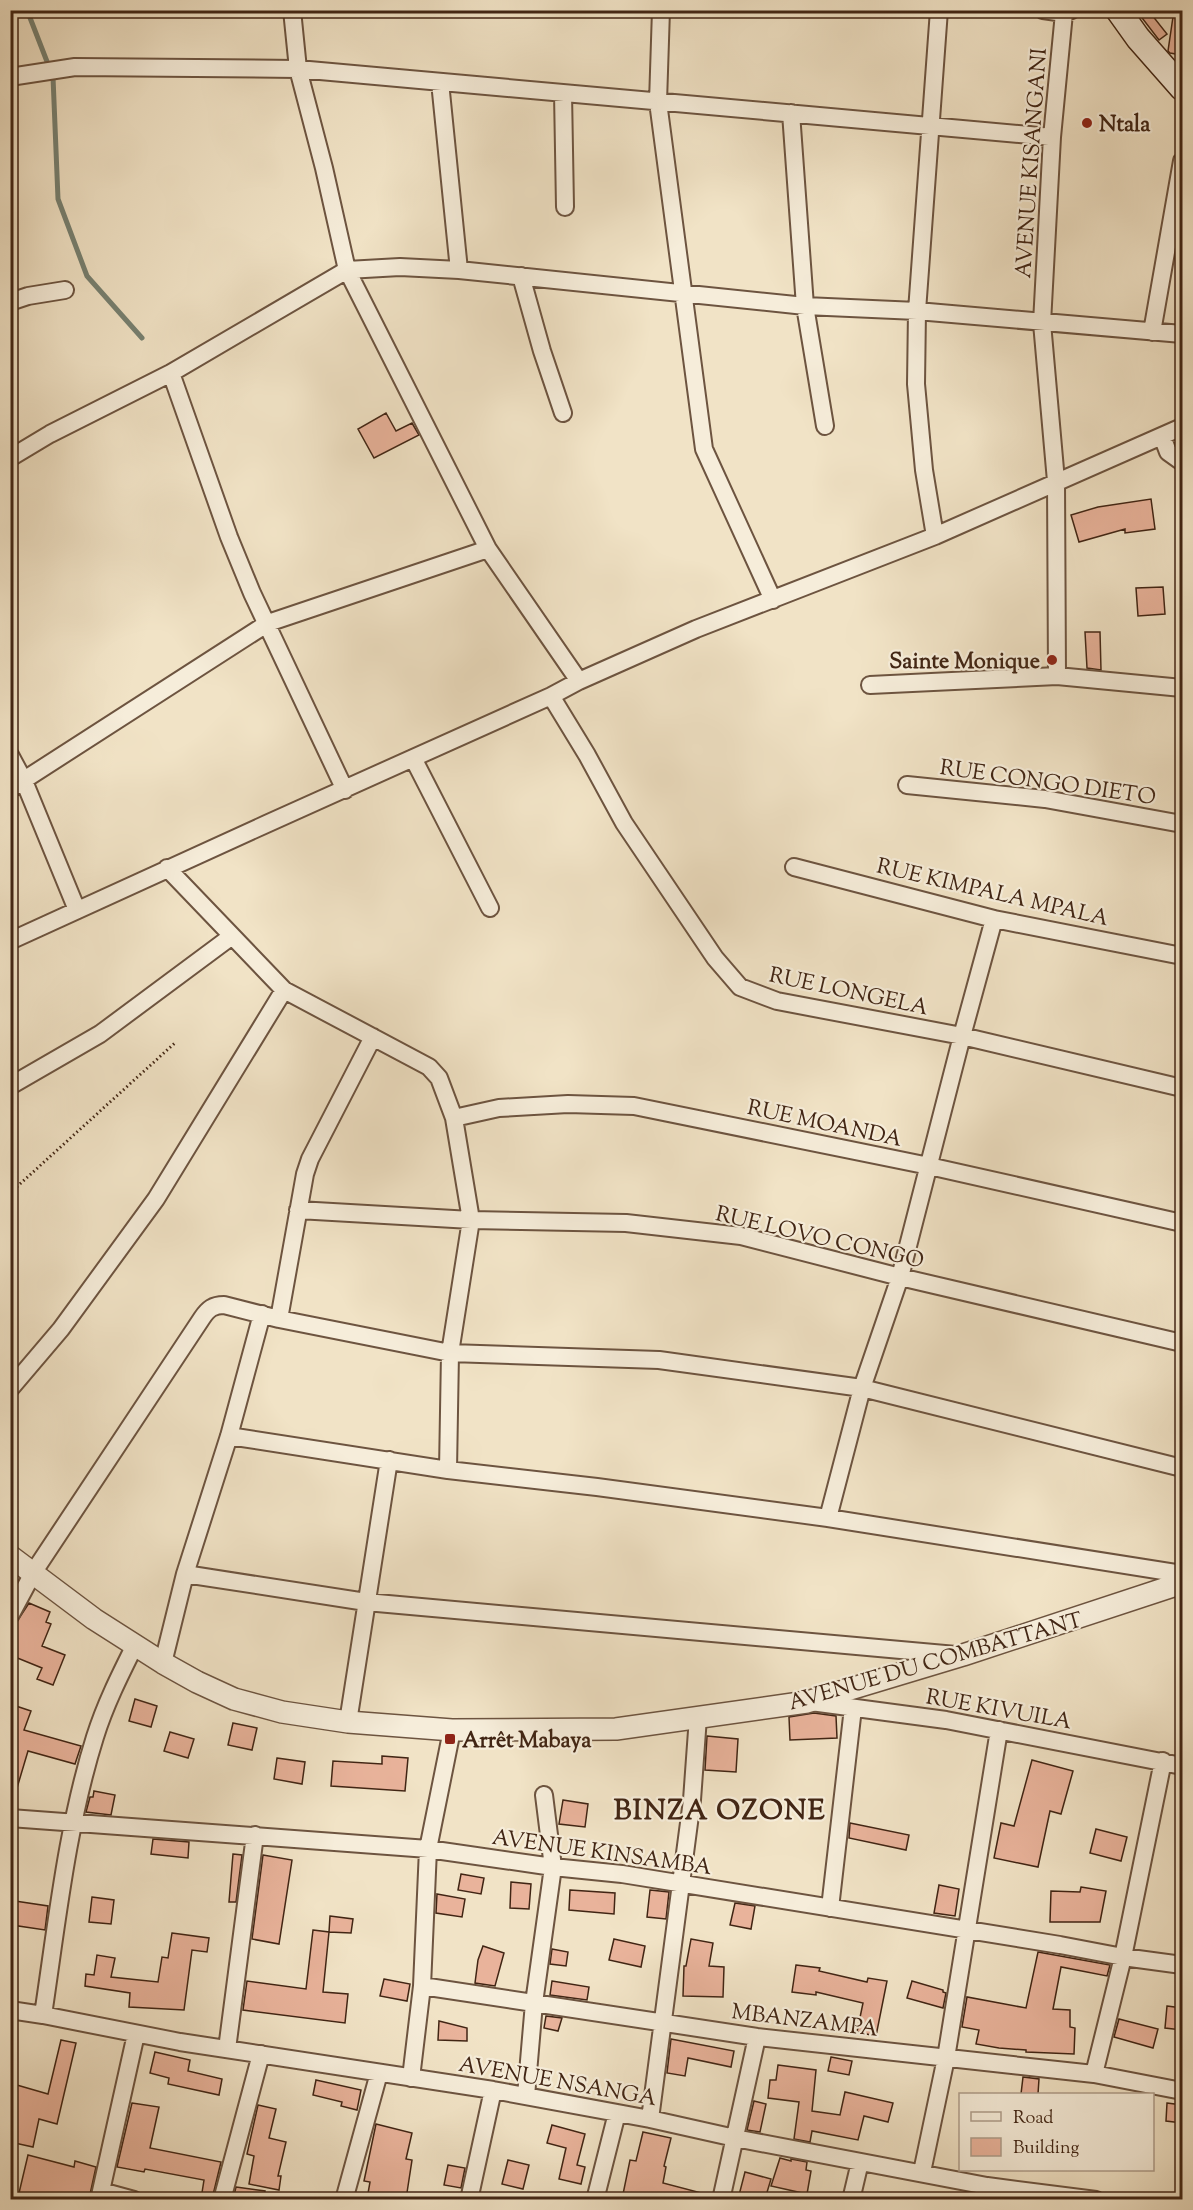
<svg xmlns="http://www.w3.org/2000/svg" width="1193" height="2210" viewBox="0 0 1193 2210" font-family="'Sorts Mill Goudy',serif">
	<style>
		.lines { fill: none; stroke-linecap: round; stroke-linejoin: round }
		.stream { stroke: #778172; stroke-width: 5 }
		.building { fill: #e9b39b; stroke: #412514; stroke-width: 1.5 }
		.minor-casing { stroke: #6d5440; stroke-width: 20 }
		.tertiary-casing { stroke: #6d5440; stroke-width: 24 }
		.secondary-casing { stroke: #412514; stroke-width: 27 }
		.path { stroke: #412514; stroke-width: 3; stroke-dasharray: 1.5 3; stroke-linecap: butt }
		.minor { stroke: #f6edda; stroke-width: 16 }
		.tertiary { stroke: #f6edda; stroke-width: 21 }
		.secondary { stroke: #f6edda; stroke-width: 24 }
		.poi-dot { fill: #8f2418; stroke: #f6edda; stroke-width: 2 }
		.labels { text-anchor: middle; stroke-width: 4.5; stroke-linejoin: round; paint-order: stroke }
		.poi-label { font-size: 22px; font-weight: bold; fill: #412514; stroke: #f6edda; text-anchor: start }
		.street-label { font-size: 22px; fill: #412514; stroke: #f6edda }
		.district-label { font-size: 28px; font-weight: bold; letter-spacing: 1.5px; fill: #412514; stroke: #f6edda }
	</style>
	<rect width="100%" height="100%" fill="#f1e3c6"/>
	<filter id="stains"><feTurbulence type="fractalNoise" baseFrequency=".00333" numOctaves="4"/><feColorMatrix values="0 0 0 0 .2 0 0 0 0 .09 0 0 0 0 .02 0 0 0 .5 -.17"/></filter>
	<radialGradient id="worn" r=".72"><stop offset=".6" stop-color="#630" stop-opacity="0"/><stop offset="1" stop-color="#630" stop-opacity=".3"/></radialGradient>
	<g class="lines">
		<!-- stream -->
		<path class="stream" d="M 27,10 L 53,77 L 58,199 L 87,276 L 142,338"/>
	</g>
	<!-- building -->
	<path class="building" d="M 1136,10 L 1148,10 L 1167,34 L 1159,40 Z
		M 1174,10 L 1182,11 L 1182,55 L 1170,53 L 1168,51 Z
		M 386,413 L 396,431 L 412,423 L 419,435 L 374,458 L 358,429 Z
		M 1151,499 L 1155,529 L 1125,533 L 1125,529 L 1079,542 L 1071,515 L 1098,507 Z
		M 1163,587 L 1165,614 L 1138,616 L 1136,588 Z
		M 1085,632 L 1100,632 L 1101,670 L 1087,668 Z
		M 29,1603 L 50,1612 L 46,1622 L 51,1624 L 42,1646 L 65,1655 L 53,1685 L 37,1679 L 42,1668 L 10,1655 L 10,1632 Z
		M 135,1699 L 157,1706 L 151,1727 L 129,1721 Z
		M 10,1704 L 31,1711 L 24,1730 L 81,1746 L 75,1764 L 28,1751 L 14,1798 L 10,1797 Z
		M 814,1713 L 836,1716 L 837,1738 L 790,1740 L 789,1717 Z
		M 233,1723 L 257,1728 L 252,1750 L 228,1745 Z
		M 170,1732 L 194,1739 L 188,1758 L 164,1751 Z
		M 707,1736 L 738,1739 L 736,1772 L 705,1770 Z
		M 382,1756 L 408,1758 L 405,1791 L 331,1786 L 333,1761 L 382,1764 Z
		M 277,1758 L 305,1762 L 302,1784 L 274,1779 Z
		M 1032,1760 L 1073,1771 L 1061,1814 L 1050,1811 L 1038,1867 L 994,1858 L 1001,1823 L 1014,1826 Z
		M 94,1791 L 115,1795 L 111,1815 L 86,1812 L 90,1797 L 93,1797 Z
		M 563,1800 L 588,1804 L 585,1827 L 559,1824 Z
		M 850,1823 L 909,1835 L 906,1850 L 849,1838 Z
		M 1096,1829 L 1127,1837 L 1121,1861 L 1090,1853 Z
		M 153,1839 L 189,1842 L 188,1858 L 151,1854 Z
		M 233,1854 L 242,1855 L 236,1902 L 229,1902 Z
		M 263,1855 L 292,1860 L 279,1944 L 252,1939 Z
		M 461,1874 L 484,1878 L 481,1894 L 458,1890 Z
		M 511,1882 L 531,1884 L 529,1909 L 510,1908 Z
		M 939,1885 L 959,1889 L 955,1916 L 934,1913 Z
		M 1081,1887 L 1106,1891 L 1100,1922 L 1050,1922 L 1051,1891 L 1080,1892 Z
		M 570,1890 L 615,1893 L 614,1914 L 569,1910 Z
		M 650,1890 L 669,1892 L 666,1919 L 647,1917 Z
		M 437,1894 L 465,1899 L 462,1917 L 436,1913 Z
		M 92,1897 L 114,1900 L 111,1924 L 89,1922 Z
		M 15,1901 L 48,1906 L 45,1930 L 12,1925 Z
		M 735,1903 L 755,1906 L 751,1929 L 730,1925 Z
		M 330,1916 L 353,1919 L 351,1933 L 329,1932 Z
		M 313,1930 L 329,1932 L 323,1992 L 348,1994 L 345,2023 L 243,2010 L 247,1981 L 306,1989 Z
		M 172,1933 L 209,1938 L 207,1952 L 192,1950 L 184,2010 L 129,2007 L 130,1993 L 85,1986 L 86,1974 L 94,1975 L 97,1955 L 115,1958 L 111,1977 L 158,1982 L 162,1957 L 168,1958 Z
		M 614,1939 L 645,1946 L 641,1967 L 609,1960 Z
		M 691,1939 L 713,1943 L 709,1966 L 724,1967 L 723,1997 L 683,1996 L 684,1966 L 686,1966 Z
		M 483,1946 L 504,1953 L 495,1986 L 475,1983 L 478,1960 Z
		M 552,1949 L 568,1952 L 566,1966 L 550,1964 Z
		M 1038,1952 L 1110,1965 L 1107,1976 L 1061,1967 L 1053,2009 L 1070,2010 L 1070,2027 L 1075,2028 L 1074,2054 L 1026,2052 L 1026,2050 L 999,2048 L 976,2044 L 979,2030 L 962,2027 L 967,1997 L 1026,2008 Z
		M 796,1965 L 820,1968 L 819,1971 L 867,1982 L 868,1978 L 887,1981 L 876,2036 L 857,2032 L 863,2003 L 816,1992 L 816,1995 L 792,1992 Z
		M 384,1979 L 410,1984 L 407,2001 L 380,1996 Z
		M 552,1981 L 589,1987 L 587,2000 L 550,1995 Z
		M 912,1981 L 943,1990 L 943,1992 L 946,1993 L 943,2008 L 907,1998 Z
		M 1167,2006 L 1182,2008 L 1182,2030 L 1165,2028 Z
		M 546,2016 L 562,2018 L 558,2031 L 544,2028 Z
		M 1119,2019 L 1158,2029 L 1153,2048 L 1114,2037 Z
		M 439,2021 L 467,2028 L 467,2041 L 438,2040 Z
		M 671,2039 L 734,2051 L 731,2067 L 688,2058 L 685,2076 L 667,2073 Z
		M 61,2040 L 76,2043 L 57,2124 L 39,2119 L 33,2147 L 10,2142 L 10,2083 L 48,2094 Z
		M 155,2052 L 190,2060 L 188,2071 L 222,2079 L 219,2095 L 168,2084 L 169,2078 L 150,2073 Z
		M 831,2057 L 852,2061 L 849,2075 L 828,2071 Z
		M 778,2065 L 816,2070 L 812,2111 L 840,2115 L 845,2092 L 893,2103 L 888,2122 L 864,2116 L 858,2140 L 812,2131 L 810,2142 L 794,2139 L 799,2102 L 768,2098 L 770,2080 L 776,2080 Z
		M 1023,2077 L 1039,2079 L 1038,2094 L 1021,2094 Z
		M 316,2080 L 361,2090 L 357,2110 L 341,2106 L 342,2102 L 313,2095 Z
		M 754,2101 L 766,2104 L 760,2132 L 747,2130 Z
		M 132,2103 L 159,2107 L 150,2148 L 221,2162 L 212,2199 L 201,2199 L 204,2180 L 145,2169 L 144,2172 L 117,2167 Z
		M 1167,2103 L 1182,2105 L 1182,2123 L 1166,2121 Z
		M 258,2105 L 276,2109 L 269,2138 L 286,2142 L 278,2176 L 281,2176 L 279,2190 L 249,2184 L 254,2156 L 247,2154 Z
		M 376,2124 L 412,2133 L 406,2159 L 412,2160 L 406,2199 L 367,2199 L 370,2182 L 364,2181 Z
		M 552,2125 L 585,2134 L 577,2165 L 585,2167 L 581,2184 L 559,2179 L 566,2148 L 547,2143 Z
		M 643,2132 L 671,2138 L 664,2166 L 666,2167 L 663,2183 L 709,2195 L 708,2199 L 622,2199 L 630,2160 L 636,2161 Z
		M 28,2155 L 74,2167 L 75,2161 L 96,2167 L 89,2199 L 44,2199 L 19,2193 Z
		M 780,2158 L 791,2161 L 791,2159 L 807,2162 L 806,2170 L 811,2171 L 807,2194 L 771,2186 Z
		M 508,2160 L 529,2165 L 523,2189 L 502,2184 Z
		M 448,2165 L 465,2168 L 461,2188 L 444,2185 Z
		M 745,2172 L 771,2179 L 765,2199 L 738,2199 Z
		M 236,2187 L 265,2191 L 264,2199 L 233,2199 Z"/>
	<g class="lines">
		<!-- minor casing -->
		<g class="minor-casing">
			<path id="minor" d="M 292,10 L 298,69 L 324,168 L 347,270 L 488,549 L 579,681
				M 661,10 L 658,102 L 704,449 L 773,600
				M 1043,10 L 1064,13
				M 10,77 L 75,67 L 298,69 L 1052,137
				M 440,82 L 459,270
				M 563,93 L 565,207
				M 791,113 L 805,306 L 825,426
				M 521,276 L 542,351 L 563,413
				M 10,302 L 28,296 L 65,290
				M 1152,332 L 1182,161
				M 171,373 L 229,537 L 252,593 L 345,790
				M 1162,436 L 1168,452 L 1182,462
				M 10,458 L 50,434 L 171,373 L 347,270 L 400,267 L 459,270 L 805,306 L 917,311 L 1182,334
				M 935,536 L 924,470 L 916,384 L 917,311 L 939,10
				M 1057,676 L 1056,481 L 1042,323 L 1052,137 L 1064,13 L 1072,10
				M 870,685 L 1057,676 L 1182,688
				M 551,696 L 587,755 L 624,823 L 715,958 L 740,987 L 777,1001 L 962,1036 L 1182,1088
				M 10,755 L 24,781 L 77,910
				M 413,758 L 490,908
				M 907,785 L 1045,799 L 1182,824
				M 10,789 L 268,623 L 488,549
				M 794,867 L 994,919 L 1182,956
				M 167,868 L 284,990 L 429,1067 L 439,1078 L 454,1118 L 471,1220 L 450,1353 L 448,1470
				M 10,941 C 190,858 370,777 551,696 L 579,681 L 696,629 L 935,536 L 1182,427
				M 10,1086 L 100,1034 L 232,936
				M 454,1118 L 499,1108 L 568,1104 L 634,1106 L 929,1166 L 1182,1223
				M 298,1210 L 471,1220 L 626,1223 L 741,1236 L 900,1277 L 1182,1343
				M 279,1319 L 305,1174 L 310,1159 L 373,1037
				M 10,1389 L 61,1329 L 156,1199 L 284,990
				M 229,1436 L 448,1470 L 597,1487 L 828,1518 L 1182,1574
				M 828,1518 L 862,1388 L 900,1277 L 962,1036 L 994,919
				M 185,1574 L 366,1602 L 956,1655
				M 10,1616 L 33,1573 L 202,1318 C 208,1309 213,1305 224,1305 L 279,1319 L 450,1353 L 659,1360 L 862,1388 L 1182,1468
				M 163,1663 L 185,1574 L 229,1436 L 262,1314
				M 811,1702 L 946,1720 L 1182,1766
				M 348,1722 L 389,1460
				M 10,1818 L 428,1849 L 553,1867 L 622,1874 L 1060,1945 L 1123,1957 L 1182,1965
				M 830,1908 L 853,1708
				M 422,1986 L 757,2037 L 1094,2074 L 1182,2091
				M 10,2010 L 43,2015 L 180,2042 L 493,2090 L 650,2119 L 735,2138 L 987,2186 L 1096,2200
				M 43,2015 C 57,1922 67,1826 95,1737 C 105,1705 120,1675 135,1645
				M 227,2049 L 255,1835
				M 1094,2074 L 1123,1957 L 1163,1761
				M 411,2078 L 422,1986 L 428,1849 L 452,1730
				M 526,2096 L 534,2003 L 553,1867 L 544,1795
				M 650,2119 L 692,1800 L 698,1717
				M 922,2172 L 946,2058 L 999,1730
				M 101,2191 L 134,2200
				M 99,2200 L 136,2034
				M 222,2200 L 261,2054
				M 344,2200 L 379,2073
				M 469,2200 L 493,2090
				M 595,2200 L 617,2113
				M 721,2200 L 757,2037
				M 851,2200 L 860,2162"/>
		</g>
		<!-- tertiary casing -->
		<g class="tertiary-casing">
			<path id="tertiary" d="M 10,1556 L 94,1619 L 163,1663 L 197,1682 L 234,1699 L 282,1712 L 348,1722 L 452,1730 L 616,1729 L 807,1702 L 963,1655 L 1182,1583"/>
		</g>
		<!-- secondary casing -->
		<g class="secondary-casing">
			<path id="secondary" d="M 1118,10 L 1138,38 L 1182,88"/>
		</g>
		<!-- path -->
		<path class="path" d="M 10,1193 L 176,1042"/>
		<!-- minor -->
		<use href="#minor" class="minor"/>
		<!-- tertiary -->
		<use href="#tertiary" class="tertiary"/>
		<!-- secondary -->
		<use href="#secondary" class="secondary"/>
	</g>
	<!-- markers -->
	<g class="poi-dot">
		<circle cx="1087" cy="123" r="6"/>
		<circle cx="1052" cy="660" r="6"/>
		<rect x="444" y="1733" width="12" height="12" rx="3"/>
	</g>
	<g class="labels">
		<!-- poi labels -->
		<g class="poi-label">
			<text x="1099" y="131">Ntala</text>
			<text x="1040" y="668" text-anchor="end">Sainte Monique</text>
			<text x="462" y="1747">Arrêt Mabaya</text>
		</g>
		<!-- street labels -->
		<g class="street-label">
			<text transform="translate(1030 163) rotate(-86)" y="8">AVENUE KISANGANI</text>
			<text transform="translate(1048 781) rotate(8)" y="8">RUE CONGO DIETO</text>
			<text transform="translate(993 891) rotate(13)" y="8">RUE KIMPALA MPALA</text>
			<text transform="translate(849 990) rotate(12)" y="8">RUE LONGELA</text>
			<text transform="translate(825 1122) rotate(12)" y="8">RUE MOANDA</text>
			<text transform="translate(820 1236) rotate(13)" y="8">RUE LOVO CONGO</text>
			<text transform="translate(935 1660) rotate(-16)" y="8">AVENUE DU COMBATTANT</text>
			<text transform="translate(999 1708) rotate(10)" y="8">RUE KIVUILA</text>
			<text transform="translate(602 1851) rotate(8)" y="8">AVENUE KINSAMBA</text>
			<text transform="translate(805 2019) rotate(7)" y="8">MBANZAMPA</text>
			<text transform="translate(558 2080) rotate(10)" y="8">AVENUE NSANGA</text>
		</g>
		<!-- district labels -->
		<g class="district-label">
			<text x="720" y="1819">BINZA OZONE</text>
		</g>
	</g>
	<!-- margin -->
	<rect width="1193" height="2210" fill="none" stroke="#f1e3c6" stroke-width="36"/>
	<rect x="12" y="12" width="1169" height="2186" fill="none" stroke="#412514" stroke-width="3"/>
	<rect x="18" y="18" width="1157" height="2174" fill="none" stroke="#412514" stroke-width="1.5"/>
	<!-- legend -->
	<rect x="959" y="2093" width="195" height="78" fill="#f6edda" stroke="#ae9d8b" stroke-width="1.5"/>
	<rect x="971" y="2112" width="30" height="9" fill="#f6edda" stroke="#ae9d8b" stroke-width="1.5"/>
	<text x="1013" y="2123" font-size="18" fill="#412514">Road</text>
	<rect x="971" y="2138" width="30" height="18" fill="#e9b39b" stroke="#ae9d8b" stroke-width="1.5"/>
	<text x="1013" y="2153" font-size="18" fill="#412514">Building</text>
	<rect width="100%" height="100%" filter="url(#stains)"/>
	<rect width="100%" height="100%" fill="url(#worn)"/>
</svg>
